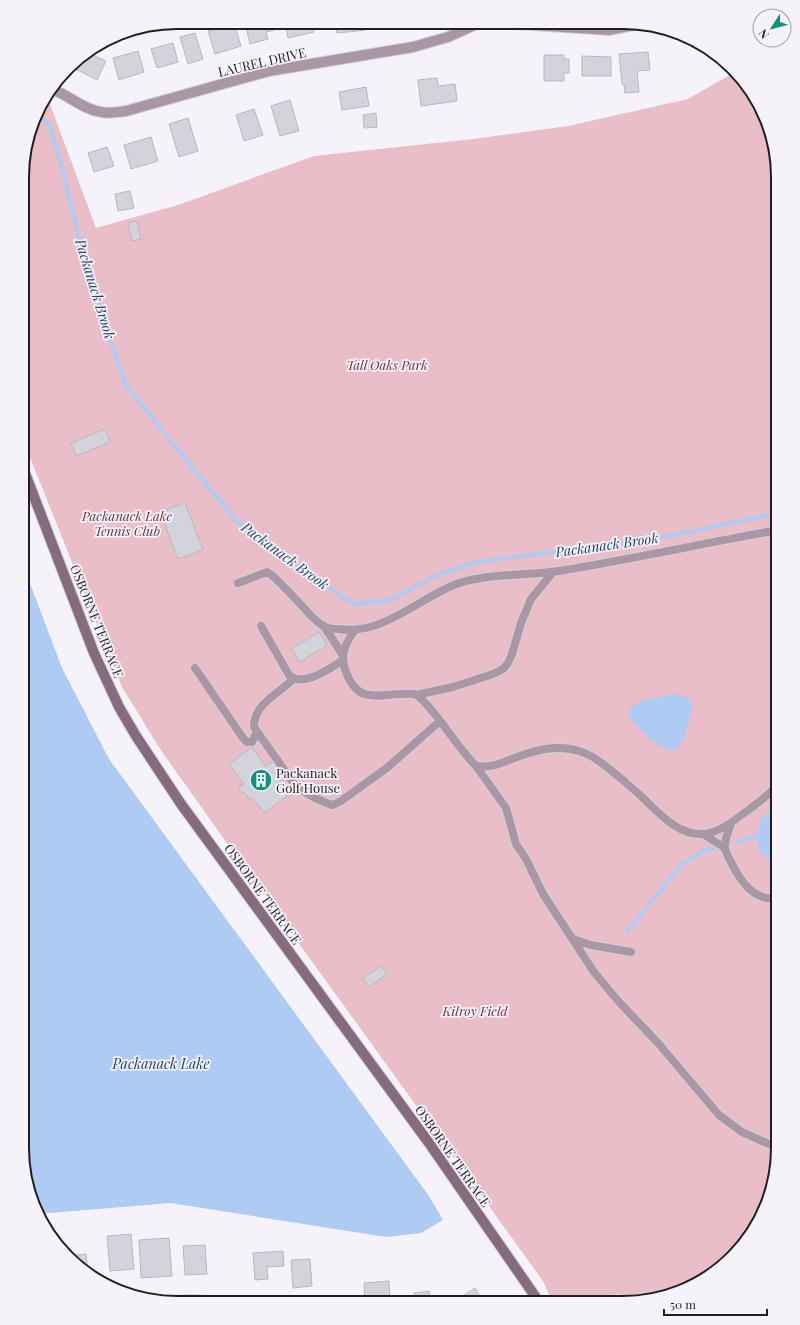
<svg xmlns="http://www.w3.org/2000/svg" width="800" height="1325" viewBox="0 0 800 1325" font-family="'Playfair Display',serif">
	<style>
		.green { fill: #e9bec9 }
		.water { fill: #aecbf4 }
		.lines { fill: none; stroke-linecap: round; stroke-linejoin: round }
		.stream { stroke: #aecbf4; stroke-width: 4 }
		.building { fill: #d2d3db; stroke: #b7b8c0 }
		.lane-casing { stroke: #d4d0d7; stroke-width: 10 }
		.street-casing { stroke: #d4d0d7; stroke-width: 12 }
		.secondary-casing { stroke: #d4d0d7; stroke-width: 12 }
		.lane { stroke: #aa97a5; stroke-width: 8 }
		.street { stroke: #aa97a5; stroke-width: 10 }
		.secondary { stroke: #866b7f; stroke-width: 10 }
		.labels { text-anchor: middle; stroke-width: 3.5; stroke-linejoin: round; paint-order: stroke }
		.street-label { font-size: 13px; fill: #201e21; stroke: #f6f2fa }
		.park-label { font-size: 13px; font-style: italic; fill: #702f44; stroke: #f6f2fa }
		.poi-label { font-size: 13px; fill: #201e21; stroke: #f6f2fa; text-anchor: start }
		.water-label { font-size: 14px; font-style: italic; fill: #1b4072; stroke: #f6f2fa }
		.rim { fill: none; stroke: #201e21; stroke-width: 2 }
	</style>
	<rect width="100%" height="100%" fill="#f6f2fa"/>
	<!-- green -->
	<path class="green" d="M 735,72 L 746,83 L 766,118 L 778,177 L 778,1158 L 766,1207 L 746,1242 L 717,1271 L 682,1291 L 627,1302 L 620,1294 L 553,1303 L 543,1281 L 266,898 L 160,749 L 122,687 L 23,440 L 23,157 L 38,108 L 47,96 L 96,228 L 178,205 L 314,156 L 473,139 L 568,126 L 688,99 Z"/>
	<!-- water -->
	<path class="water" d="M 23,565 L 62,668 L 109,759 L 429,1196 L 443,1220 L 421,1233 L 386,1237 L 171,1203 L 38,1214 L 34,1207 L 22,1148 Z
		M 676,694 L 688,698 L 693,707 L 684,739 L 679,746 L 672,751 C 655,746 640,731 629,717 L 629,709 L 642,700 Z
		M 778,800 L 778,864 L 771,863 L 757,848 L 760,821 Z"/>
	<g class="lines">
		<!-- stream -->
		<path class="stream" d="M 36,115 L 49,125 L 61,164 L 92,290 L 126,385 L 182,455 L 242,527 L 353,604 L 391,600 L 435,576 L 476,562 L 650,540 L 778,513
			M 737,842 L 758,836
			M 627,932 L 682,864 L 701,852 L 714,848"/>
	</g>
	<!-- building -->
	<path class="building" d="M 245,22 L 272,22 L 274,30 L 266,32 L 268,39 L 250,44 Z
		M 285,22 L 311,22 L 314,32 L 288,38 Z
		M 335,22 L 365,23 L 366,30 L 337,33 Z
		M 234,23 L 241,46 L 215,54 L 208,31 Z
		M 195,33 L 203,59 L 188,64 L 180,37 Z
		M 173,43 L 178,62 L 157,68 L 151,49 Z
		M 138,51 L 144,72 L 119,80 L 113,58 Z
		M 648,52 L 650,70 L 637,71 L 639,92 L 625,93 L 624,84 L 622,84 L 619,54 Z
		M 88,53 L 106,61 L 97,80 L 72,67 L 75,60 Z
		M 544,55 L 564,55 L 564,59 L 569,59 L 569,73 L 564,73 L 564,81 L 544,81 Z
		M 582,56 L 611,57 L 611,76 L 582,76 Z
		M 437,78 L 438,86 L 455,84 L 457,101 L 421,106 L 418,80 Z
		M 366,87 L 369,106 L 342,110 L 339,92 Z
		M 290,100 L 299,131 L 280,136 L 271,106 Z
		M 254,109 L 263,135 L 244,141 L 236,115 Z
		M 376,113 L 377,127 L 364,128 L 363,115 Z
		M 188,118 L 198,151 L 179,157 L 169,124 Z
		M 151,137 L 158,161 L 131,169 L 124,145 Z
		M 107,147 L 114,166 L 94,172 L 88,153 Z
		M 130,191 L 134,208 L 118,211 L 115,194 Z
		M 137,221 L 141,239 L 132,241 L 128,223 Z
		M 105,429 L 110,442 L 76,456 L 71,443 Z
		M 185,503 L 203,550 L 178,559 L 160,512 Z
		M 319,632 L 327,645 L 300,662 L 291,649 Z
		M 252,747 L 266,767 L 275,760 L 287,776 L 277,783 L 287,796 L 264,813 L 253,798 L 250,800 L 244,792 L 242,794 L 238,788 L 244,784 L 229,764 Z
		M 381,966 L 387,974 L 369,987 L 363,978 Z
		M 131,1234 L 134,1269 L 110,1271 L 107,1236 Z
		M 169,1238 L 172,1276 L 141,1278 L 139,1240 Z
		M 205,1245 L 207,1274 L 185,1275 L 183,1246 Z
		M 283,1251 L 284,1266 L 267,1267 L 268,1279 L 255,1280 L 253,1253 Z
		M 86,1254 L 88,1274 L 83,1271 L 68,1256 Z
		M 310,1259 L 312,1286 L 293,1288 L 291,1260 Z
		M 389,1281 L 390,1302 L 365,1302 L 364,1283 Z
		M 475,1288 L 484,1303 L 456,1303 L 455,1301 Z
		M 429,1291 L 431,1302 L 416,1302 L 414,1293 Z"/>
	<g class="lines">
		<!-- lane casing -->
		<g class="lane-casing">
			<path id="lane" d="M 238,583 L 267,572 L 274,577 C 284,587 294,597 303,607 C 309,614 316,621 323,626 C 327,628 334,629 338,629 C 381,636 417,600 454,585 C 484,573 526,576 559,571 C 632,559 705,543 778,530
				M 261,626 L 289,675 C 303,688 329,669 342,661
				M 324,626 L 342,654
				M 355,630 C 345,644 339,655 346,672 C 357,701 372,696 399,694 C 404,694 412,693 417,695 C 421,698 425,703 428,706 C 445,725 458,748 476,766 C 493,768 501,763 517,757 C 536,750 558,744 579,751 C 596,756 610,770 624,781 C 630,787 636,791 642,797 C 659,813 677,835 703,834 C 717,833 730,824 740,816 C 754,806 767,797 778,785
				M 195,668 L 243,738 L 247,742 L 252,742 L 257,732
				M 293,679 C 279,694 254,703 254,727 L 297,788 L 315,798 L 329,804 L 333,805 L 341,801 L 388,767 L 440,721
				M 416,695 L 453,687 L 493,674 L 503,669 L 508,663 L 512,654 L 521,623 L 531,599 L 553,572
				M 476,766 L 506,808 L 516,844 L 526,859 L 543,894 L 594,972 L 608,989 L 620,1003 L 658,1043 L 719,1115 L 742,1132 L 778,1148
				M 731,823 C 729,831 724,840 725,848 C 726,853 729,858 731,862 C 740,881 755,902 778,898
				M 703,834 L 725,848
				M 573,939 L 591,945 L 631,952"/>
		</g>
		<!-- street casing -->
		<g class="street-casing">
			<path id="street" d="M 500,23 L 609,30 L 643,23
				M 53,90 C 69,95 84,110 101,112 C 110,114 118,112 126,111 L 269,71 L 413,47 L 448,37 L 479,23"/>
		</g>
		<!-- secondary casing -->
		<g class="secondary-casing">
			<path id="secondary" d="M 23,468 L 94,653 L 119,707 L 136,736 L 181,804 L 429,1143 L 537,1299 L 538,1303
				M 162,1302 L 189,1300 L 230,1302"/>
		</g>
		<!-- lane -->
		<use href="#lane" class="lane"/>
		<!-- street -->
		<use href="#street" class="street"/>
		<!-- secondary -->
		<use href="#secondary" class="secondary"/>
	</g>
	<!-- icons -->
	<defs>
		<g id="building-disc" transform="scale(1.15)"><circle r="9.5" fill="#0c947f" stroke="#f6f2fa"/><path d="M-4-6H4V6H1V3H-1V6H-4ZM-2.5-4.3h1.7v1.8h-1.7ZM.8-4.3h1.7v1.8H.8ZM-2.5-1h1.7V.8h-1.7ZM.8-1h1.7V.8H.8Z" fill="#fff"/></g>
	</defs>
	<g fill-rule="evenodd">
		<use href="#building-disc" x="261" y="780"/>
	</g>
	<g class="labels">
		<!-- street labels -->
		<g class="street-label">
			<text transform="translate(262 62) rotate(-13)" y="5">LAUREL DRIVE</text>
			<text transform="translate(97 621) rotate(68)" y="5">OSBORNE TERRACE</text>
			<text transform="translate(263 894) rotate(54)" y="5">OSBORNE TERRACE</text>
			<text transform="translate(453 1156) rotate(55)" y="5">OSBORNE TERRACE</text>
		</g>
		<!-- park labels -->
		<g class="park-label">
			<text x="387" y="370">Tall Oaks Park</text>
			<text x="127" y="521">Packanack Lake<tspan x="127" dy="15">Tennis Club</tspan></text>
			<text x="475" y="1016">Kilroy Field</text>
		</g>
		<!-- poi labels -->
		<g class="poi-label">
			<text x="276" y="778">Packanack<tspan x="276" dy="15">Golf House</tspan></text>
		</g>
		<!-- water labels -->
		<g class="water-label">
			<text transform="translate(95 289) rotate(73)" y="5">Packanack Brook</text>
			<text transform="translate(607 545) rotate(-8)" y="5">Packanack Brook</text>
			<text transform="translate(285 556) rotate(36)" y="5">Packanack Brook</text>
			<text x="161" y="1069">Packanack Lake</text>
		</g>
	</g>
	<!-- crop -->
	<path d="M0 0H800V1325H0ZM177 29H623A148 148 0 0 1 771 177V1148A148 148 0 0 1 623 1296H177A148 148 0 0 1 29 1148V177A148 148 0 0 1 177 29Z" fill="#f6f2fa" fill-rule="evenodd"/>
	<path class="rim" d="M177 29H623A148 148 0 0 1 771 177V1148A148 148 0 0 1 623 1296H177A148 148 0 0 1 29 1148V177A148 148 0 0 1 177 29Z"/>
	<!-- north arrow -->
	<g transform="translate(772 28) rotate(234)"><circle r="19" fill="#f6f2fa" stroke="#a09da3"/>
	<path d="M0-3L7 15L0 10L-7 15Z" fill="#0c947f"/>
	<text y="-6" font-size="11" font-weight="bold" text-anchor="middle" fill="#201e21">N</text>
	</g>
	<!-- scale -->
	<path d="M664 1309v6h103v-6" fill="none" stroke="#201e21" stroke-width="2"/>
	<text x="670" y="1309" font-size="12" fill="#201e21" stroke="#f6f2fa" stroke-width="3" paint-order="stroke">50 m</text>
</svg>
